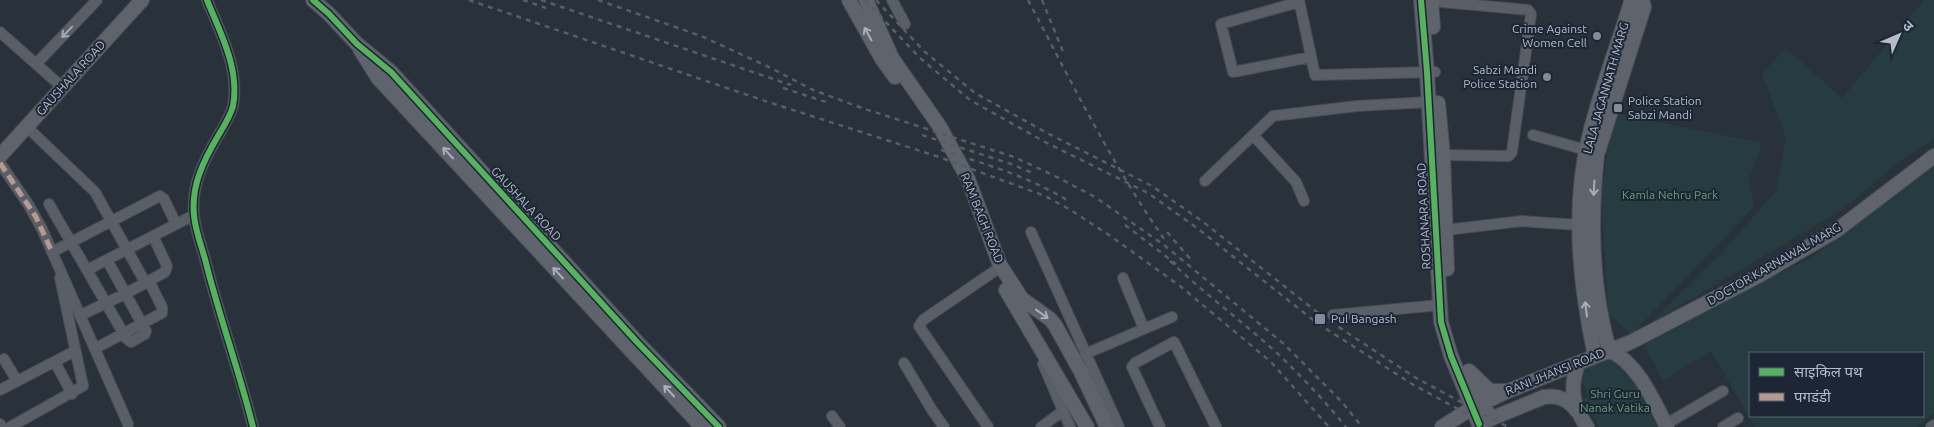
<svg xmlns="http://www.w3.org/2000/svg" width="1934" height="427" viewBox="0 0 1934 427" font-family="Ubuntu,'Noto Sans Devanagari',sans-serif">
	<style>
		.green { fill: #263c40; fill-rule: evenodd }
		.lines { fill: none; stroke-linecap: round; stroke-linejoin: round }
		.street-casing { stroke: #484d54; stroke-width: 12 }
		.secondary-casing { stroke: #484d54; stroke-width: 16 }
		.street { stroke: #5a5f67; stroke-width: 10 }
		.secondary { stroke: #5e636c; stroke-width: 14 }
		.rail { stroke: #585e65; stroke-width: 2.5; stroke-dasharray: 5 5; stroke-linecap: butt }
		.quiet { stroke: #b69a8f; stroke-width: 5; stroke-dasharray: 10 5; stroke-linecap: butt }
		.cycleway-casing { stroke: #1c2635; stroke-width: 9 }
		.cycleway { stroke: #56b35d; stroke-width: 6 }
		.oneway { stroke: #a1a9b6 }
		.oneway2 { stroke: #a6afbc }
		.poi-dot { fill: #838b98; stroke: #1c2635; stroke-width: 2 }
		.labels { text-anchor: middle; stroke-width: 4; stroke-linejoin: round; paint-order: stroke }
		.poi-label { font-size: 12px; fill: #b3bcca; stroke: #1c2635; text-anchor: end }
		.street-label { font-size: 12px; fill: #b3bcca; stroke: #1c2635 }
		.park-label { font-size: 12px; fill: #699d74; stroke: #1c2635 }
	</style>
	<rect width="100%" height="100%" fill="#29313a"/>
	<!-- green -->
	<path class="green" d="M 1924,0 L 1934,0 L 1934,139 L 1904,158 L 1842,210 L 1648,325 L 1719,256 L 1776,191 L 1786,138 L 1762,73 L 1786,48 L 1842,98 Z
		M 1615,113 L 1762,143 L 1749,180 L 1754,207 L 1631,335 L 1608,313 L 1601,190 L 1611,131 Z
		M 1934,165 L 1934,413 L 1917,427 L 1755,427 L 1711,351 L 1663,381 L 1644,344 L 1815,255 ZM 1750,353 L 1923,353 L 1923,416 L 1750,416 Z
		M 1606,356 L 1625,364 L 1658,427 L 1599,427 L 1583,399 L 1589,396 L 1582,383 L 1576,386 L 1585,364 Z"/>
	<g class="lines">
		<!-- street casing -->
		<g class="street-casing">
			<path id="street" d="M 207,0 C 220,32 240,69 233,106 C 230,117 224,126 218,136 C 204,160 191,185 194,215 C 195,229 201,245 205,259 C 219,316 239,370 253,427
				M 892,0 L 905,24
				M 1299,0 L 1315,75 L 1435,72
				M 1431,1 L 1528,10 L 1531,14 L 1512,152 L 1509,156 L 1505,156 L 1443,155
				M 1299,2 L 1221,24 L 1233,72 L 1311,57
				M 0,32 L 62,87
				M 36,64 L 97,0
				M 27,127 L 95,192 L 145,282
				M 1253,135 L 1296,182 L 1304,201
				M 1533,135 L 1586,150
				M 0,163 L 28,204 L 42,229 L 128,424
				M 1205,181 L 1273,116 L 1357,106 L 1429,102
				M 49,204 L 126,338 L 131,342 L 145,334 L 146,331 L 107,260
				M 1446,230 L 1522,221 L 1579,225
				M 1031,232 L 1119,427
				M 52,252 L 160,196 L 164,199 L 176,224
				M 87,270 L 194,215
				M 1123,278 L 1144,329
				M 81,315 L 125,294 L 165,272 L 167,266 L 153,236
				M 1333,315 L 1440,305
				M 96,348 L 162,313 L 162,307 L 149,281
				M 1085,354 L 1172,317
				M 4,359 L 17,381
				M 55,362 L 72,394
				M 904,363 L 932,410 L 944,427
				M 1043,364 L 1070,427
				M 0,390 L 75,351
				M 832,416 L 840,427
				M 0,424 L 2,427
				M 1666,424 L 1723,391
				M 10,427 L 83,386 L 60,278
				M 988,427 L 919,326 L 923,320 L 996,270
				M 1041,427 L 1063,411
				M 1160,427 L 1132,367 L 1135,363 L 1174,342 L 1216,427
				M 1723,427 L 1738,418
				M 1931,427 L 1934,425"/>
		</g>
		<!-- secondary casing -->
		<g class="secondary-casing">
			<path id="secondary" d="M 313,0 L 329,14 L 357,44 L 391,72 L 637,342 L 719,427
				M 849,0 L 882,59 L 895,77
				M 866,0 L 892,58 L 940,127 L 968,179 L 1000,265 L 1022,299 L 1050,319 L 1055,325 L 1081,372 L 1107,427
				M 1421,0 L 1427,72 L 1441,322 L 1451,356 L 1479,424
				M 1431,0 L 1433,27
				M 360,49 L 378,78 L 702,427
				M 1438,103 L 1443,155 L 1447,269
				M 0,156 L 142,0
				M 1006,290 L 1087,427
				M 1609,350 C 1591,286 1590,221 1597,155 L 1644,7 L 1642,0
				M 1609,350 C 1638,363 1653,400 1667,427
				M 1595,356 C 1580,286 1572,212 1588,141 C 1599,94 1617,48 1631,2 L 1634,0
				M 1578,364 C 1569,389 1573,406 1587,427
				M 1469,371 L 1490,391 L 1507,391
				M 1468,374 L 1490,418
				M 1483,422 L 1544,397 C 1558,395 1568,399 1577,411
				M 1442,427 L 1472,408 L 1508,391 L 1631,342 L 1758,276 L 1837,230 L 1934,156"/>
		</g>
		<!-- street -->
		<use href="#street" class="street"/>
		<!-- secondary -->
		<use href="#secondary" class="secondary"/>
		<!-- rail -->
		<path class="rail" d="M 469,0 L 762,100 L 939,157 L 1045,196 L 1069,209 L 1109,235 L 1180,286 L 1271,362 L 1329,427
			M 523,0 L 546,8
			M 541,0 L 791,85
			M 598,0 L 701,36 L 769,67 L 813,90 L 862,108 L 1014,157 L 1053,175 L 1095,197 L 1164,245 L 1284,344 L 1342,402 L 1362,427
			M 865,0 L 920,58 L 970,100 L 1045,142 L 1148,193 L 1197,228 L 1317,323 L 1412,384 L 1491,427
			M 876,0 L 925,52 L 975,93 L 1049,134 L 1152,186 L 1202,221 L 1322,316 L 1416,378 L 1508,427
			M 1028,0 C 1072,83 1113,167 1167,243
			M 1042,0 L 1064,54
			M 783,88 L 826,102
			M 922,135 L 1011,164 L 1035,174
			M 941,150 C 985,164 1031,177 1070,202
			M 1125,225 L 1176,264
			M 1167,232 L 1193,262
			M 1170,261 C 1205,294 1243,322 1278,354 C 1302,377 1325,401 1346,427"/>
		<!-- quiet -->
		<path class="quiet" d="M 0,163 L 36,217 L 52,252"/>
		<!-- cycleway casing -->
		<g class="cycleway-casing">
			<path id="cycleway" d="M 207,0 C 220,32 240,69 233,106 C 230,117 224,126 218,136 C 204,160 191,185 194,215 C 195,229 201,245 205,259 C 219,316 239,370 253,427
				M 313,0 L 329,14 L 357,44 L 391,72 L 637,342 L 719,427
				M 1421,0 L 1427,72 L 1441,322 L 1451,356 L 1479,424"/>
		</g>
		<!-- cycleway -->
		<use href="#cycleway" class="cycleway"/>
	</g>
	<!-- one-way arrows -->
	<defs><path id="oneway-shaft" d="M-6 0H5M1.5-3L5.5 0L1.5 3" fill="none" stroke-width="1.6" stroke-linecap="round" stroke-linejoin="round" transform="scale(1.25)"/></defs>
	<use class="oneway" href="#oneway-shaft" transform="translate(67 32) rotate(134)"/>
	<g class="oneway2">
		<use href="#oneway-shaft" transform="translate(868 34) rotate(-119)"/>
		<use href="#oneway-shaft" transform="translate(448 153) rotate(-133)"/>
		<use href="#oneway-shaft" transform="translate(1594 188) rotate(93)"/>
		<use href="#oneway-shaft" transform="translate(558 273) rotate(-133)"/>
		<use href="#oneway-shaft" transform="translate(1586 309) rotate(-97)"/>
		<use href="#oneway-shaft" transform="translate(1042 314) rotate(36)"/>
		<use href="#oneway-shaft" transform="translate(669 391) rotate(-133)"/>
	</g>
	<!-- markers -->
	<g class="poi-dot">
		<circle cx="1597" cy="36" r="5"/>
		<circle cx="1547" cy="77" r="5"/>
		<rect x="1613" y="103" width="10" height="10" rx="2.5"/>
		<rect x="1314" y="313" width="12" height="12" rx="2.5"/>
	</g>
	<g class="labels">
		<!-- poi labels -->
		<g class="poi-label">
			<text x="1587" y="33">Crime Against<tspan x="1587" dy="14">Women Cell</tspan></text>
			<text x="1537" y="74">Sabzi Mandi<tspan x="1537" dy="14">Police Station</tspan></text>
			<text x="1628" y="105" text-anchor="start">Police Station<tspan x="1628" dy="14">Sabzi Mandi</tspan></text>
			<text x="1331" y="323" text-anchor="start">Pul Bangash</text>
		</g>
		<!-- street labels -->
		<g class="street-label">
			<text transform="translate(71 78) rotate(-48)" y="4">GAUSHALA ROAD</text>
			<text transform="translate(1606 88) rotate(-74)" y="4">LALA JAGANNATH MARG</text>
			<text transform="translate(526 204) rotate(47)" y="4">GAUSHALA ROAD</text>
			<text transform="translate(1424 216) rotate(-93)" y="4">ROSHANARA ROAD</text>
			<text transform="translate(982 218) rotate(68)" y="4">RAM BAGH ROAD</text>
			<text transform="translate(1774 264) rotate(-30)" y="4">DOCTOR KARNAWAL MARG</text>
			<text transform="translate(1555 372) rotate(-22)" y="4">RANI JHANSI ROAD</text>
		</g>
		<!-- park labels -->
		<g class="park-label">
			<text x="1670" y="199">Kamla Nehru Park</text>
			<text x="1615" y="398">Shri Guru<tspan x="1615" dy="14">Nanak Vatika</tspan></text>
		</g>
	</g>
	<!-- legend -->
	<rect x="1749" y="352" width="175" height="65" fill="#1c2635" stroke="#586271"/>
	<rect x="1759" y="368" width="25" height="8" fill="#56b35d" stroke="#586271"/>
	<text x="1794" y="377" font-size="15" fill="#b3bcca">साइकिल पथ</text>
	<rect x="1759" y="393" width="25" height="8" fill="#b69a8f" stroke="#586271"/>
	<text x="1794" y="402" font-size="15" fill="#b3bcca">पगडंडी</text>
	<!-- north arrow -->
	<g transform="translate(1899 35) rotate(45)" stroke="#1c2635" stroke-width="4" paint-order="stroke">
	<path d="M0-4L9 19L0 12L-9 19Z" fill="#b3bcca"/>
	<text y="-8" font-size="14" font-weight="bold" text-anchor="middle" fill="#b3bcca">उ</text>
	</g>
</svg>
